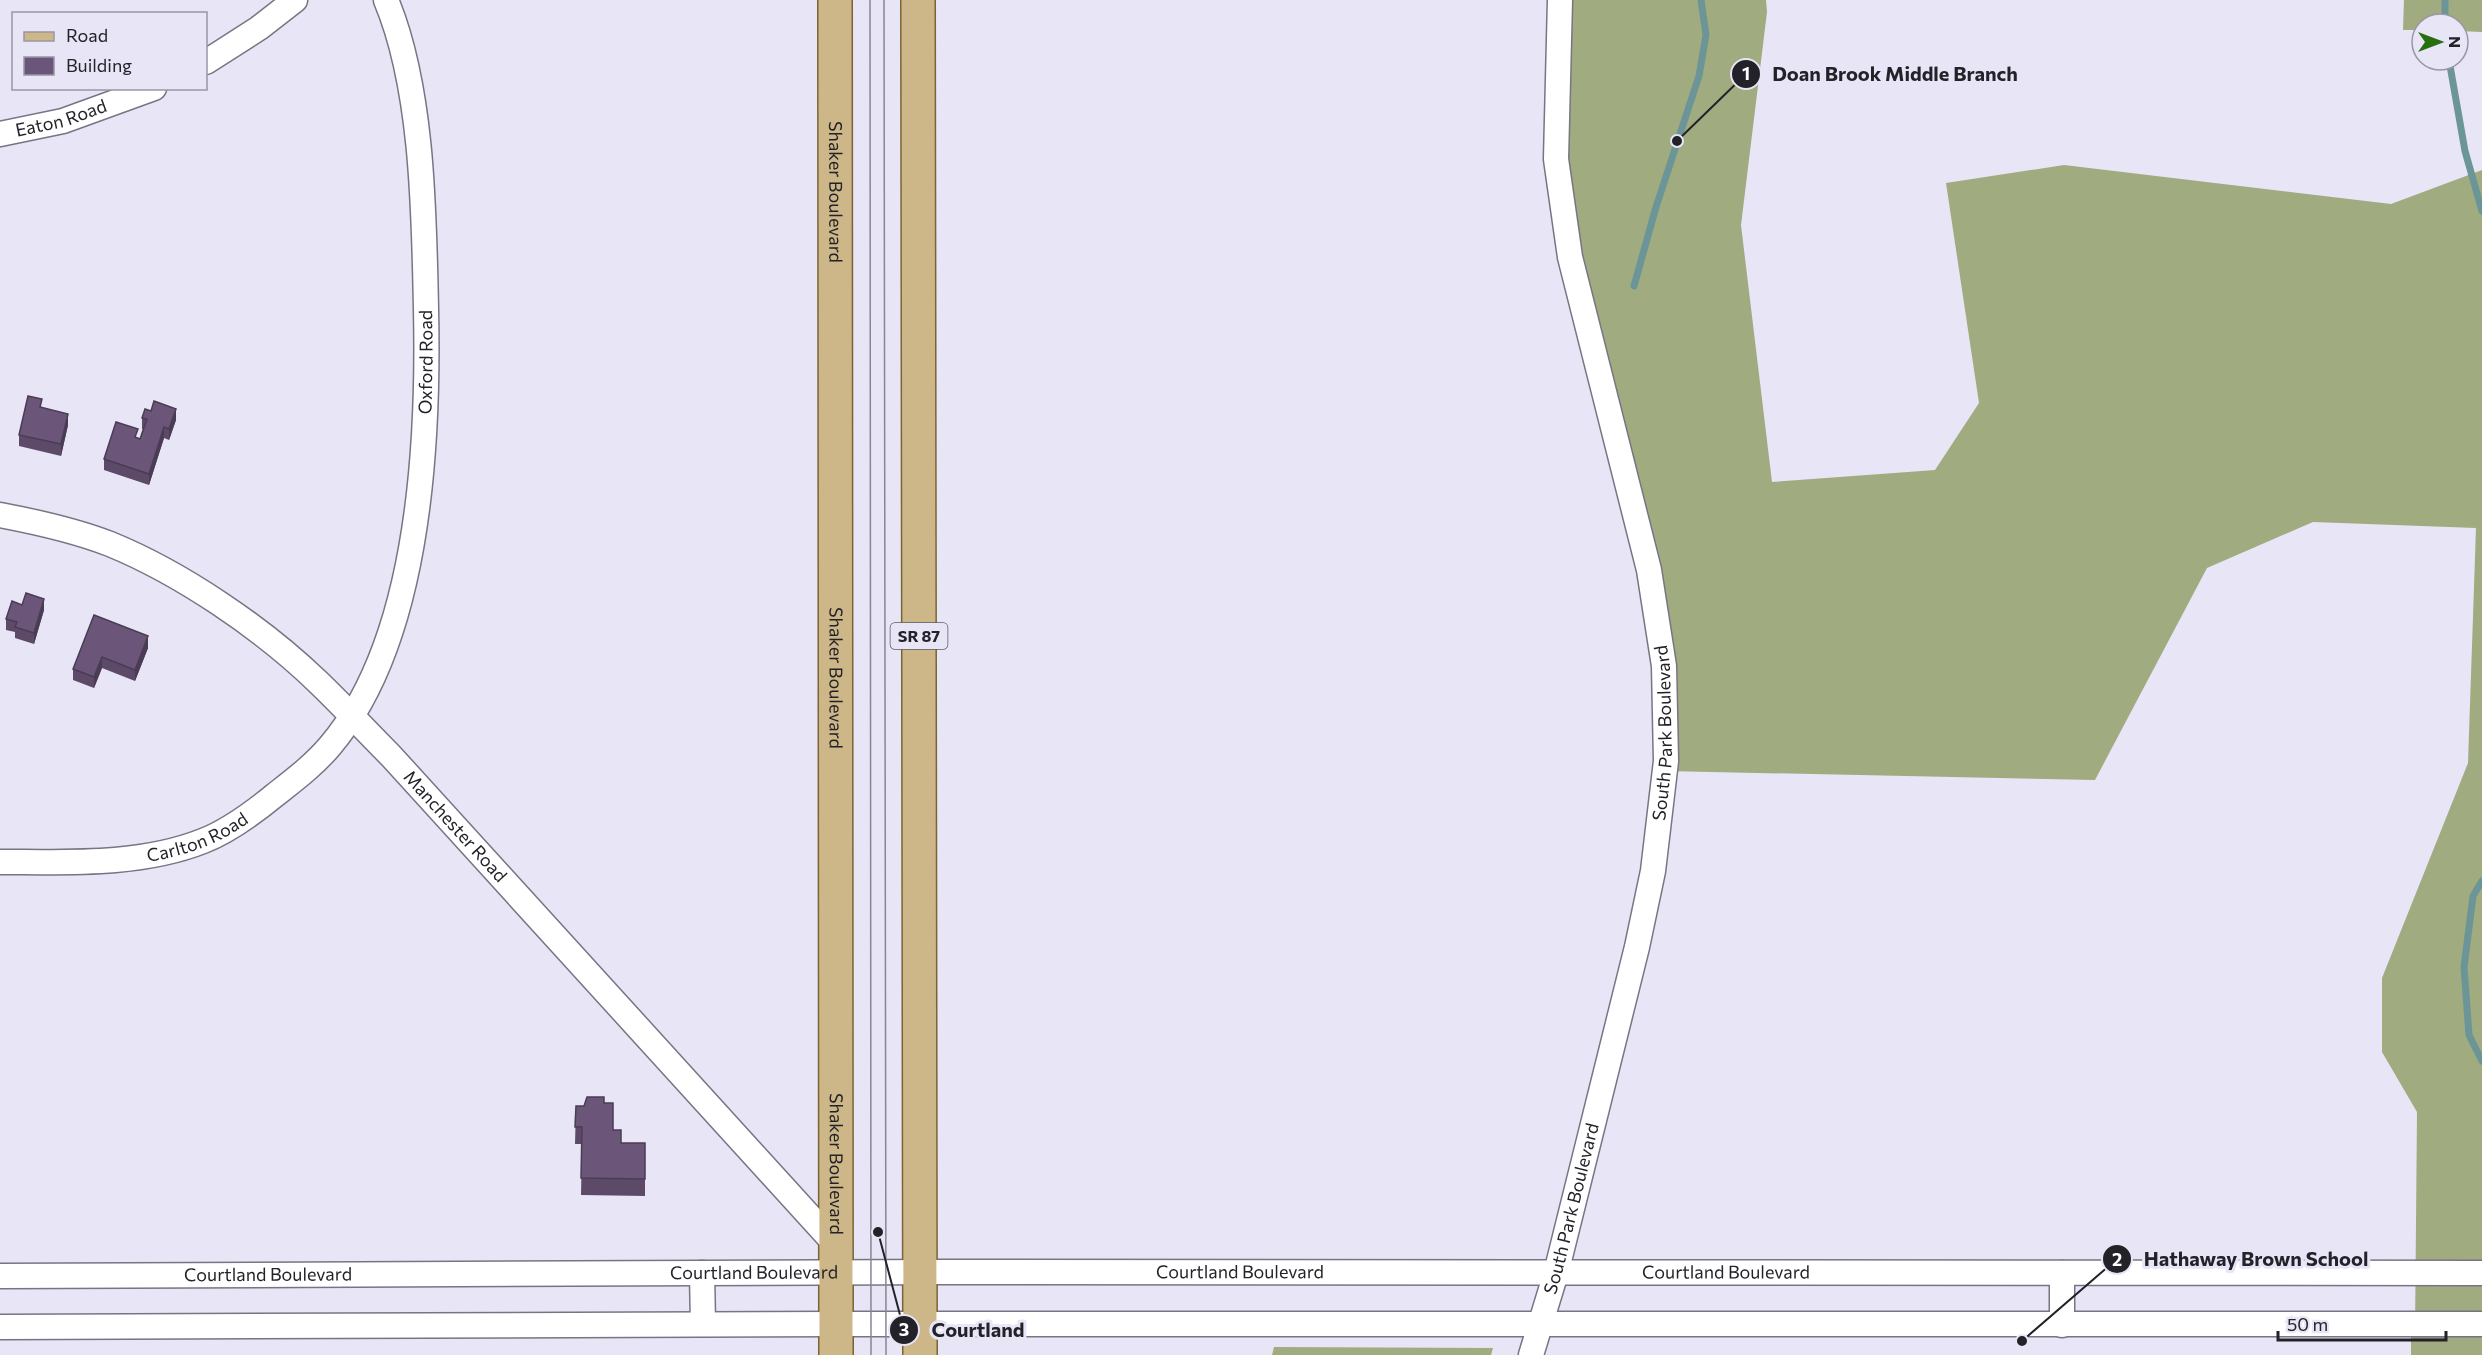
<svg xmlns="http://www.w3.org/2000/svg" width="2482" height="1355" viewBox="0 0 2482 1355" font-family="Commissioner,sans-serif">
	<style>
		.forest { fill: #a1ab80 }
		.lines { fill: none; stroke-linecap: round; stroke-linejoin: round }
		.stream { stroke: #6c9597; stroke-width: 7 }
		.minor-casing { stroke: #777584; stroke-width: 27 }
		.primary-casing { stroke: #7b6433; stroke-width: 36 }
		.minor { stroke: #fff; stroke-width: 24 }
		.primary { stroke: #cdb788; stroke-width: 33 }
		.tram { stroke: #888692; stroke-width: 1.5 }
		.wall { fill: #5c4a68 }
		.shaded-wall { fill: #4b3c55 }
		.building { fill: #6b5679; stroke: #4b3c55; stroke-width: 1.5 }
		.labels { text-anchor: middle; stroke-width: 6; stroke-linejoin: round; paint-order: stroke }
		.shield { fill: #e7e5f6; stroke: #5e5c66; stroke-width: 1.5 }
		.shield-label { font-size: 16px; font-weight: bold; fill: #232228 }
		.street-label { font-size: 18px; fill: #232228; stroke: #e7e5f6 }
		.leader { fill: none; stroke: #232228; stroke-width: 2 }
		.callout-dot { fill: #232228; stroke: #e7e5f6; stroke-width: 2 }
		.mark-label { font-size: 18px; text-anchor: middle; font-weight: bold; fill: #fff }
		.callout-label { font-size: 20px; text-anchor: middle; font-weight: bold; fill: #232228; stroke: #e7e5f6; stroke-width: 6; stroke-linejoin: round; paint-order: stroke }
	</style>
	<rect width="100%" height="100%" fill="#e7e5f6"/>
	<!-- forest -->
	<path class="forest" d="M 1560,0 L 1766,0 L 1767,12 L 1741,225 L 1772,482 L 1935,470 L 1979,403 L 1946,183 L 2064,165 L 2391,204 L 2482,170 L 2482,1355 L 2411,1355 L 2411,1334 L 2415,1334 L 2417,1112 L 2382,1052 L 2382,978 L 2468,763 L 2476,528 L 2313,522 L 2207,568 L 2095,780 L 1665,771 L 1664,666 L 1570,257 Z
		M 2404,0 L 2482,0 L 2482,32 L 2458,31 L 2458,24 L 2422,24 L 2422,30 L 2403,30 Z
		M 1274,1347 L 1493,1348 L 1491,1355 L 1272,1355 Z"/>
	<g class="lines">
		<!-- stream -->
		<path class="stream" d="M 2445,0 L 2445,24
			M 2449,60 L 2465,151 L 2482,211
			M 1634,286 L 1656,207 L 1699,76 L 1706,35 L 1701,0
			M 2482,881 L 2473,896 L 2464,967 L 2469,1035 L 2482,1061"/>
		<!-- minor casing -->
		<g class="minor-casing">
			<g id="minor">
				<path d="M 206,62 L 259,28 L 295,0"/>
				<path id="s1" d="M 0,134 L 63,121 L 154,88"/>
				<path id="s2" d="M 0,515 C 37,522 74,530 110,544 C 181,573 262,628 318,682 C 343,706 367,732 391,756 L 835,1244"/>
				<path id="s3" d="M 0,862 C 66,862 140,866 203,841 C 229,831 253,813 275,795 C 294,780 314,765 330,746 C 420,640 429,443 426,309 C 424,214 423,88 386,0"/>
				<path d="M 702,1273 L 703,1324"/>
				<path d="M 2062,1273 L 2062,1325"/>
				<path id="s4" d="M 0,1276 L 944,1272 L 2482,1273"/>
				<path d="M 0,1327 L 836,1324 L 2482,1324"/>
				<path id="s5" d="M 1531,1355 L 1556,1273 L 1637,947 L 1653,871 L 1666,761 L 1664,666 L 1649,570 L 1570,257 L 1556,159 L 1560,0"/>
			</g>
		</g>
		<!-- primary casing -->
		<g class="primary-casing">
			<g id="primary">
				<path id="s6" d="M 835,0 L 836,1355"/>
				<path d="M 918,0 L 920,1355"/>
			</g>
		</g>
		<!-- minor -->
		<use href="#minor" class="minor"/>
		<!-- primary -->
		<use href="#primary" class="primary"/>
		<!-- tram -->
		<path class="tram" d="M 870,0 L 871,1355
			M 884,0 L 886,1355"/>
	</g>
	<!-- wall -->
	<path class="wall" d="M 142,418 L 176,420 L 169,440 L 164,438 L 149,485 L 104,470 L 104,459 L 140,439 L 143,429 L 142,429 Z
		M 68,425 L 61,456 L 19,446 L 19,435 Z
		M 44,610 L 34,644 L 15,638 L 15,632 L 6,630 L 6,619 Z
		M 94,615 L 148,648 L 135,681 L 102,668 L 94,688 L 73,680 L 73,669 Z
		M 604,1103 L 613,1130 L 621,1143 L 645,1143 L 645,1196 L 581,1195 L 582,1144 L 575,1144 L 576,1106 L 584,1106 Z"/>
	<!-- shaded-wall -->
	<path class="shaded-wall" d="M 176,409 L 176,420 L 169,440 L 169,429 Z
		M 68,414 L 68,425 L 61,456 L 61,444 Z
		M 164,427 L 164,438 L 149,485 L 149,474 Z
		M 44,599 L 44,610 L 34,644 L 34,633 Z
		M 148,636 L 148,648 L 135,681 L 135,670 Z
		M 102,657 L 102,668 L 94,688 L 94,677 Z"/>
	<!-- building -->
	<path class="building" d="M 28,396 L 42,399 L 40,407 L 68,414 L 61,444 L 19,435 Z
		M 154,401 L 176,409 L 169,429 L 164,427 L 149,474 L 104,459 L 116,422 L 138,429 L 135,437 L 140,439 L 147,419 L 142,418 L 145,409 L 151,411 Z
		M 26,593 L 44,599 L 34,633 L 15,627 L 17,622 L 6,619 L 12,601 L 22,605 Z
		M 94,615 L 148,636 L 135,670 L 102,657 L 94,677 L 73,669 Z
		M 587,1097 L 604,1097 L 604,1103 L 613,1103 L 613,1130 L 621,1130 L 621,1143 L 645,1143 L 645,1179 L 581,1178 L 582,1127 L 575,1127 L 576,1106 L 584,1106 Z"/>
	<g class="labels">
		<!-- shield labels -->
		<rect class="shield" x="890.5" y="623" width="57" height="26" rx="4.5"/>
		<g class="shield-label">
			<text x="919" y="642">SR 87</text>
		</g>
		<!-- street labels -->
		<g class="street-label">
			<text dy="6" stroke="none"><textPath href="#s1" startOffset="63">Eaton Road</textPath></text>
			<text dy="6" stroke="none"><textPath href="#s6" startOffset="192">Shaker Boulevard</textPath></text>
			<text dy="6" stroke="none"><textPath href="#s3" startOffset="768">Oxford Road</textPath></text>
			<text dy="6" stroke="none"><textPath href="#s6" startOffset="678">Shaker Boulevard</textPath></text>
			<text dy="6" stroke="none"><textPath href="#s5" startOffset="638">South Park Boulevard</textPath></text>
			<text dy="6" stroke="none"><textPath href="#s2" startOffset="564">Manchester Road</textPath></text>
			<text dy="6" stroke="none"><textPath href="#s3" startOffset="201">Carlton Road</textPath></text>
			<text dy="6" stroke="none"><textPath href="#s6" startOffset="1164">Shaker Boulevard</textPath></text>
			<text dy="6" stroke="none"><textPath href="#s5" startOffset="152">South Park Boulevard</textPath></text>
			<text dy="6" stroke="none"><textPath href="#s4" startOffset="754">Courtland Boulevard</textPath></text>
			<text dy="6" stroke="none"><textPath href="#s4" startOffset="1240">Courtland Boulevard</textPath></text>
			<text dy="6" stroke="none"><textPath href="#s4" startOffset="1726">Courtland Boulevard</textPath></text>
			<text dy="6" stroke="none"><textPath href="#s4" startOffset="268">Courtland Boulevard</textPath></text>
		</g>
	</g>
	<!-- callouts -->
	<path class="leader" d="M1677 141L1746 74M2022 1341L2117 1259M878 1232L904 1330"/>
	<g class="callout-dot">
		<circle cx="1677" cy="141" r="6"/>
		<circle cx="2022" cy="1341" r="6"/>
		<circle cx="878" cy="1232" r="6"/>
		<circle cx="1746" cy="74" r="15"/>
		<circle cx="2117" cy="1259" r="15"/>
		<circle cx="904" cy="1330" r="15"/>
	</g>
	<g class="mark-label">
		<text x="1746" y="80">1</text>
		<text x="2117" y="1266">2</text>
		<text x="904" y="1336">3</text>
	</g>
	<g class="callout-label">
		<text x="1895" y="81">Doan Brook Middle Branch</text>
		<text x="2256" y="1266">Hathaway Brown School</text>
		<text x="978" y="1337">Courtland</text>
	</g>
	<!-- legend -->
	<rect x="12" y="12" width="195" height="78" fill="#e7e5f6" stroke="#9997a4" stroke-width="1.5"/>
	<rect x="24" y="32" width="30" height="9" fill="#cdb788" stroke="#9997a4" stroke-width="1.5"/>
	<text x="66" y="42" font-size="18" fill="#232228">Road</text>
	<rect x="24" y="57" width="30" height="18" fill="#6b5679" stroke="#9997a4" stroke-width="1.5"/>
	<text x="66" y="72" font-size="18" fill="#232228">Building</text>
	<!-- north arrow -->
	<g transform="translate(2440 42) rotate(90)"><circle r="28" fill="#e7e5f6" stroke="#9997a4" stroke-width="1.5"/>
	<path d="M0-4.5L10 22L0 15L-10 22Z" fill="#276f0e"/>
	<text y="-9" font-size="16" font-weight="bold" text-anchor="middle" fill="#232228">N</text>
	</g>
	<!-- scale -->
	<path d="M2278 1331v9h168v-9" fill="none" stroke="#232228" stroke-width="3"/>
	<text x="2287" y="1331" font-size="18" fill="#232228" stroke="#e7e5f6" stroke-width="4.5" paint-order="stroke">50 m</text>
</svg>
